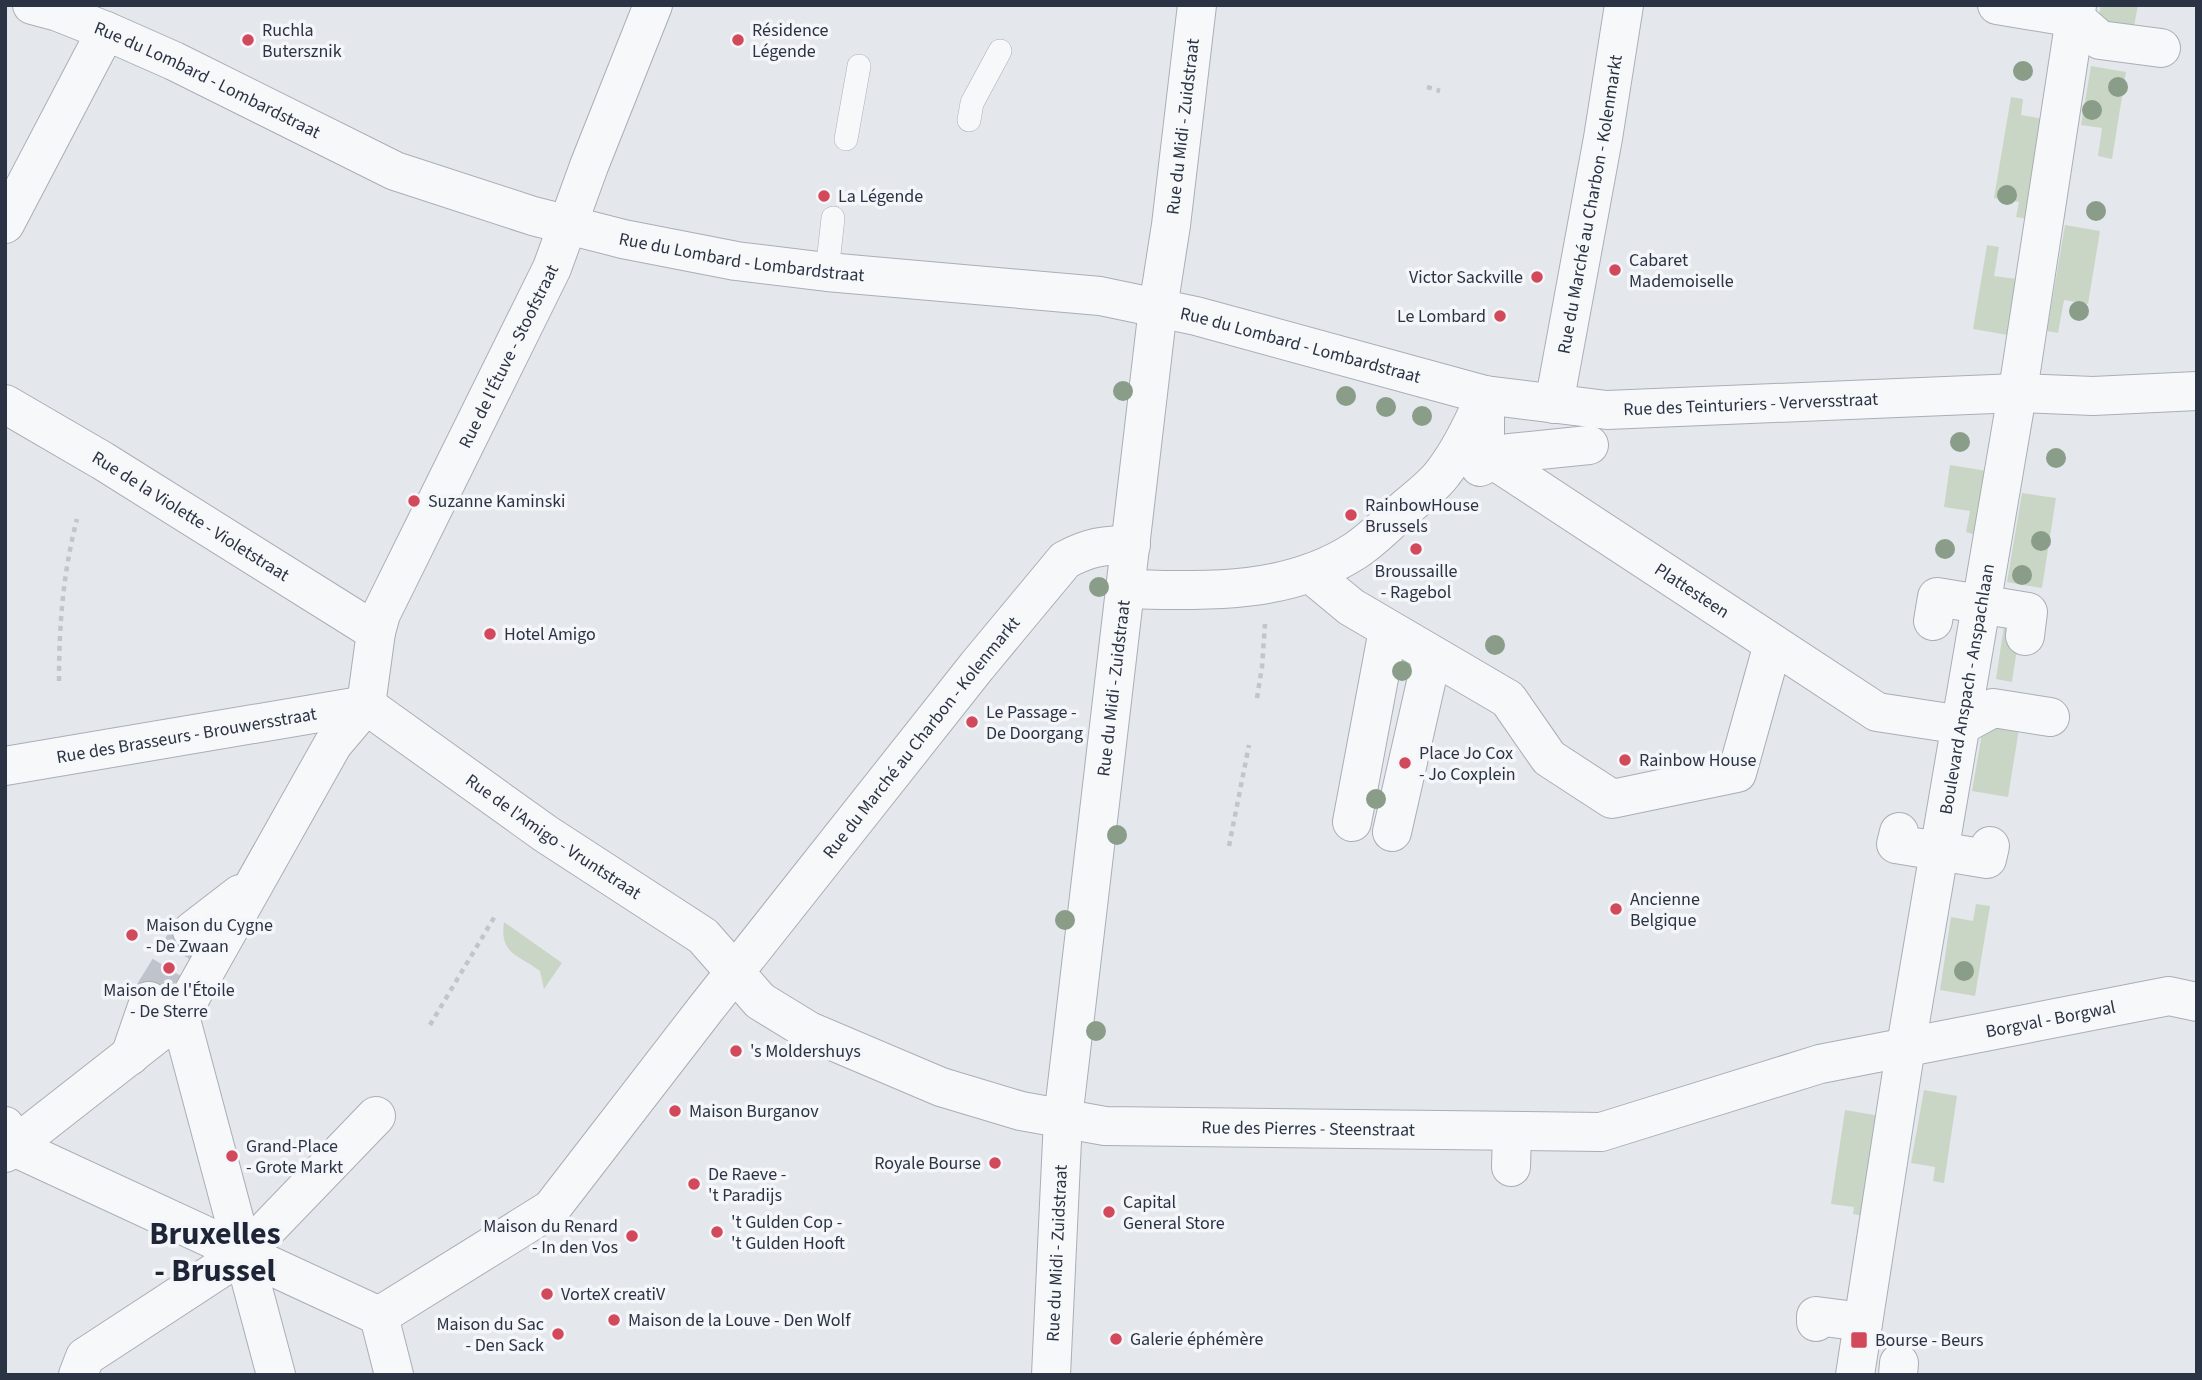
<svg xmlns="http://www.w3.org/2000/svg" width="2202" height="1380" viewBox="0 0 2202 1380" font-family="'Source Sans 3',sans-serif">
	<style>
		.green { fill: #c9d6c5 }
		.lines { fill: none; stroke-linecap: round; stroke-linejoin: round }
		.street-tunnel { stroke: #bfc3cb; stroke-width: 38; stroke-dasharray: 38 19; stroke-linecap: butt }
		.lane-casing { stroke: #a9aeb7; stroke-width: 24 }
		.street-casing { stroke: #a9aeb7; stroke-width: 40 }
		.path { stroke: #c2c5cb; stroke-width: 4.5; stroke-dasharray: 5 5; stroke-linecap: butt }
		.lane { stroke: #f7f8fa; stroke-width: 23 }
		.street { stroke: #f7f8fa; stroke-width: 38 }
		.tree { fill: #899d89 }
		.poi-dot { fill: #d1495b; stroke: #f4f6f9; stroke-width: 2.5 }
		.labels { text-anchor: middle; stroke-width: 7; stroke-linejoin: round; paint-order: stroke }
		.poi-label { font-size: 18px; fill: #2b3445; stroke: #f4f6f9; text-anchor: start }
		.street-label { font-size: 18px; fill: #2b3445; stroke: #f4f6f9 }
		.town-label { font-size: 32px; font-weight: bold; fill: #1d2536; stroke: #f4f6f9 }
	</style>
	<rect width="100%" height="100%" fill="#e4e7ec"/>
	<!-- green -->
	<path class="green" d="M 2101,5 L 2138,5 L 2133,32 L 2097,26 Z
		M 2091,66 L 2126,72 L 2112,159 L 2098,156 L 2102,128 L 2081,125 Z
		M 2011,97 L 2023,99 L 2021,115 L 2044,119 L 2027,219 L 2016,217 L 2019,202 L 1994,198 Z
		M 2065,225 L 2100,231 L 2088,304 L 2064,300 L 2058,333 L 2047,331 Z
		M 1987,245 L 1999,247 L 1994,276 L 2017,279 L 2008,335 L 1973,329 Z
		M 1950,465 L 1987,471 L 1976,535 L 1966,532 L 1970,511 L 1944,507 Z
		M 2022,493 L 2056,498 L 2042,588 L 2007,582 Z
		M 2004,626 L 2020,629 L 2012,682 L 1996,679 Z
		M 1984,722 L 2019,729 L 2008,797 L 1972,791 Z
		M 1976,904 L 1990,906 L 1975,996 L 1940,990 L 1951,917 L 1973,921 Z
		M 504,922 L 562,963 L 544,989 L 540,971 C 520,955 499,955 504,922 Z
		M 1924,1090 L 1957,1096 L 1944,1183 L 1933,1181 L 1935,1167 L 1911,1163 Z
		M 1845,1110 L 1880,1116 L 1864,1216 L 1853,1214 L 1854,1207 L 1831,1204 Z"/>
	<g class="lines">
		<!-- street-tunnel -->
		<path class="street-tunnel" d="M 149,1001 L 192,931"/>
		<!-- lane casing -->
		<g class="lane-casing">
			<path id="lane" d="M 969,120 L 972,103 L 1000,51
				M 846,139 L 859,66
				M 827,272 L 833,218"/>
		</g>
		<!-- street casing -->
		<g class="street-casing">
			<g id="street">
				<path id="s1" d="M 32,5 L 58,12 L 106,31 L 174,61 L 395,171 L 533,216 L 623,239 L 736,261 L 827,272 L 1100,296 L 1196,316 L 1485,395 L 1607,410 L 2017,393 L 2093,396 L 2197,391"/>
				<path d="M 1997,5 L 2075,18 L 2100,40 L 2161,48"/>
				<path d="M 5,224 L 106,31"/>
				<path id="s2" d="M 1485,395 L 1485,440 L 1495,461 L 1877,712 L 1962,725"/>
				<path id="s3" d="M 5,404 L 103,461 L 376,632"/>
				<path id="s4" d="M 1554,404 L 1603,138 L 1624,5"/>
				<path d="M 1480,467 L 1510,453 L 1589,445"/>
				<path d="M 1310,573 L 1351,607 L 1508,699 L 1549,758 L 1612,799 L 1737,773 L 1773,644"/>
				<path d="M 1127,589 C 1204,591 1287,595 1355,551 C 1372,540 1385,526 1400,513 C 1414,500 1432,488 1443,473 C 1460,451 1471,428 1482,403"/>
				<path d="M 1933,621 L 1937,597 L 2028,612 L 2025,636"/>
				<path id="s5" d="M 366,705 L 546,834 L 703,936 L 760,1001 L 809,1031 L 941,1087 L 1021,1111 L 1105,1126 L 1601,1132 L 1820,1064 L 2169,996 L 2197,1002"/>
				<path id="s6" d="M 366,705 L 376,632 L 381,614 L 552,268 L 589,166 L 653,5"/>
				<path d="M 1962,725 L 1993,708 L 2050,717"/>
				<path id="s7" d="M 5,766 L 366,705"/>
				<path d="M 1352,822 L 1388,630"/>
				<path d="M 1392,832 L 1432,656"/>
				<path d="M 1899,832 L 1896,844 L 1987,859 L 1990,846"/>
				<path d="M 192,931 L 240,894"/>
				<path d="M 180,1016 L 276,1375"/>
				<path d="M 130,1056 L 149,1001"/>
				<path d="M 5,1126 L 14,1147 L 379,1316"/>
				<path d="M 5,1153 L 180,1016 L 333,744 L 366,705"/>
				<path d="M 1511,1167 L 1512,1132"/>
				<path id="s8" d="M 379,1316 L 551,1209 L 707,1007 L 977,666 L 1065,560 C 1089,547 1104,545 1131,545"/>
				<path d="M 379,1316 L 394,1375"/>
				<path d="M 1816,1322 L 1816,1316 L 1863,1322"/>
				<path d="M 78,1375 L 85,1357 L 244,1253 L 376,1116"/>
				<path id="s9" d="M 1051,1375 L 1063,1119 L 1158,308 L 1171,225 L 1197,5"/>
				<path id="s10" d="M 1855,1375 L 1906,1046 L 2021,371 L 2077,5"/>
				<path d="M 1898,1375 L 1899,1363"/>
			</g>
		</g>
		<!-- path -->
		<path class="path" d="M 1427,87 L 1440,91
			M 59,681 C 59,625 63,573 77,519
			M 1257,698 L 1262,667 L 1265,624
			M 1229,846 L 1249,745
			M 430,1025 L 495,916"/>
		<!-- lane -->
		<use href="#lane" class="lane"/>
		<!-- street -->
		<use href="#street" class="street"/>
	</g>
	<!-- trees -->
	<g class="tree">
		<circle cx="2023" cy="71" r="10"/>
		<circle cx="2118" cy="87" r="10"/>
		<circle cx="2092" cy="110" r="10"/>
		<circle cx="2007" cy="195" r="10"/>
		<circle cx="2096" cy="211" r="10"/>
		<circle cx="2079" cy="311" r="10"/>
		<circle cx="1123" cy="391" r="10"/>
		<circle cx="1346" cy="396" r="10"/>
		<circle cx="1386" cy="407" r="10"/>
		<circle cx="1422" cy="416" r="10"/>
		<circle cx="1960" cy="442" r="10"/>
		<circle cx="2056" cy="458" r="10"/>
		<circle cx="2041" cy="541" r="10"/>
		<circle cx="1945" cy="549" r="10"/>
		<circle cx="2022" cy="575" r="10"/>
		<circle cx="1099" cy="587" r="10"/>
		<circle cx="1495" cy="645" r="10"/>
		<circle cx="1402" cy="671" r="10"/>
		<circle cx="1376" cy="799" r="10"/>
		<circle cx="1117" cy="835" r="10"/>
		<circle cx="1065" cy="920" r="10"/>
		<circle cx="1964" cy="971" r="10"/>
		<circle cx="1096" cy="1031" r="10"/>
	</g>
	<!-- markers -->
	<g class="poi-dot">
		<circle cx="248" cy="40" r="7"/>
		<circle cx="738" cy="40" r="7"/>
		<circle cx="824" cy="196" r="7"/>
		<circle cx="1615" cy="270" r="7"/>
		<circle cx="1537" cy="277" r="7"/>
		<circle cx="1500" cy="316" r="7"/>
		<circle cx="414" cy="501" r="7"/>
		<circle cx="1351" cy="515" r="7"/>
		<circle cx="1416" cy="549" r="7"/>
		<circle cx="490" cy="634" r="7"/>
		<circle cx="972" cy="722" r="7"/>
		<circle cx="1625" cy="760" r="7"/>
		<circle cx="1405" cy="763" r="7"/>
		<circle cx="1616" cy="909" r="7"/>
		<circle cx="132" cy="935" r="7"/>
		<circle cx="169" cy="968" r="7"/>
		<circle cx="736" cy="1051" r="7"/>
		<circle cx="675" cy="1111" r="7"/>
		<circle cx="232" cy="1156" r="7"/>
		<circle cx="995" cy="1163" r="7"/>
		<circle cx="694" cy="1184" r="7"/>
		<circle cx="1109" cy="1212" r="7"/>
		<circle cx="717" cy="1232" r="7"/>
		<circle cx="632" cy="1236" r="7"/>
		<circle cx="547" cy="1294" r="7"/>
		<circle cx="614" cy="1320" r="7"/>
		<circle cx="558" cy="1334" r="7"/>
		<circle cx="1116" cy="1339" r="7"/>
		<rect x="1850" y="1331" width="18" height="18" rx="3.5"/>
	</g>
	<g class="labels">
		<!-- poi labels -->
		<g class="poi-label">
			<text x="262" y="36">Ruchla<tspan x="262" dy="21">Butersznik</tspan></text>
			<text x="752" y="36">Résidence<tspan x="752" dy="21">Légende</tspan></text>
			<text x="838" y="202">La Légende</text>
			<text x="1629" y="266">Cabaret<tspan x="1629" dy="21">Mademoiselle</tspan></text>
			<text x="1523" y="283" text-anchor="end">Victor Sackville</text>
			<text x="1486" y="322" text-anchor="end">Le Lombard</text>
			<text x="428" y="507">Suzanne Kaminski</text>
			<text x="1365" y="511">RainbowHouse<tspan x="1365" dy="21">Brussels</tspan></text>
			<text x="1416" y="577" text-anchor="middle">Broussaille<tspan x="1416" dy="21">- Ragebol</tspan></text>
			<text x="504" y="640">Hotel Amigo</text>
			<text x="986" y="718">Le Passage -<tspan x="986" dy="21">De Doorgang</tspan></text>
			<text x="1419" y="759">Place Jo Cox<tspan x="1419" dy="21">- Jo Coxplein</tspan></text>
			<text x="1639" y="766">Rainbow House</text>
			<text x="1630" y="905">Ancienne<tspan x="1630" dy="21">Belgique</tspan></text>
			<text x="146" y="931">Maison du Cygne<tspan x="146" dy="21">- De Zwaan</tspan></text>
			<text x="169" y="996" text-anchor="middle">Maison de l'Étoile<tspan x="169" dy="21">- De Sterre</tspan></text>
			<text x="750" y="1057">'s Moldershuys</text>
			<text x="689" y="1117">Maison Burganov</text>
			<text x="246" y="1152">Grand-Place<tspan x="246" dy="21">- Grote Markt</tspan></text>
			<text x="981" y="1169" text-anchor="end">Royale Bourse</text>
			<text x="708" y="1180">De Raeve -<tspan x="708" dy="21">'t Paradijs</tspan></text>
			<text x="1123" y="1208">Capital<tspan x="1123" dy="21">General Store</tspan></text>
			<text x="731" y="1228">'t Gulden Cop -<tspan x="731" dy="21">'t Gulden Hooft</tspan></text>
			<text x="618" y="1232" text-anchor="end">Maison du Renard<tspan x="618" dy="21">- In den Vos</tspan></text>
			<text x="561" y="1300">VorteX creatiV</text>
			<text x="628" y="1326">Maison de la Louve - Den Wolf</text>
			<text x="544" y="1330" text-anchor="end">Maison du Sac<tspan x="544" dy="21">- Den Sack</tspan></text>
			<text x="1130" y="1345">Galerie éphémère</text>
			<text x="1875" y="1346">Bourse - Beurs</text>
		</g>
		<!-- street labels -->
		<g class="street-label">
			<text dy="6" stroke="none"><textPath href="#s1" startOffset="191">Rue du Lombard - Lombardstraat</textPath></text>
			<text dy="6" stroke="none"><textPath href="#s9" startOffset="1256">Rue du Midi - Zuidstraat</textPath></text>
			<text dy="6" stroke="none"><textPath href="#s4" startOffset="203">Rue du Marché au Charbon - Kolenmarkt</textPath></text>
			<text dy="6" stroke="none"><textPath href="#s1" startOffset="758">Rue du Lombard - Lombardstraat</textPath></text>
			<text dy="6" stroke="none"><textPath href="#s1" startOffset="1325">Rue du Lombard - Lombardstraat</textPath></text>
			<text dy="6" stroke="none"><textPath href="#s6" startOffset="380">Rue de l'Étuve - Stoofstraat</textPath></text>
			<text dy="6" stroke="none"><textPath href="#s1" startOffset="1783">Rue des Teinturiers - Verversstraat</textPath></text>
			<text dy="6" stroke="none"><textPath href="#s3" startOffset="217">Rue de la Violette - Violetstraat</textPath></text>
			<text dy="6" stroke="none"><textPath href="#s2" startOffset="304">Plattesteen</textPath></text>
			<text dy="6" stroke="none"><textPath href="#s9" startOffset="690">Rue du Midi - Zuidstraat</textPath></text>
			<text dy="6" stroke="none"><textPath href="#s10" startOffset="695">Boulevard Anspach - Anspachlaan</textPath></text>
			<text dy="6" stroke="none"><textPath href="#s7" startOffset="184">Rue des Brasseurs - Brouwersstraat</textPath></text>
			<text dy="6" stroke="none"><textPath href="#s8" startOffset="802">Rue du Marché au Charbon - Kolenmarkt</textPath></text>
			<text dy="6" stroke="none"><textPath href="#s5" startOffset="229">Rue de l'Amigo - Vruntstraat</textPath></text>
			<text dy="6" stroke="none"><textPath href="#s5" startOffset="1825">Borgval - Borgwal</textPath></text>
			<text dy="6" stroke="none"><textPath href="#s5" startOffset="1068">Rue des Pierres - Steenstraat</textPath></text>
			<text dy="6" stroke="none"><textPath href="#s9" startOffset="122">Rue du Midi - Zuidstraat</textPath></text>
		</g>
		<!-- town labels -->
		<g class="town-label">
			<text x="215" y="1244">Bruxelles<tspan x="215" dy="37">- Brussel</tspan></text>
		</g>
	</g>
	<!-- border -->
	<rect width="2202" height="1380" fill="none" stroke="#2b3445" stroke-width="14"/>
</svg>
